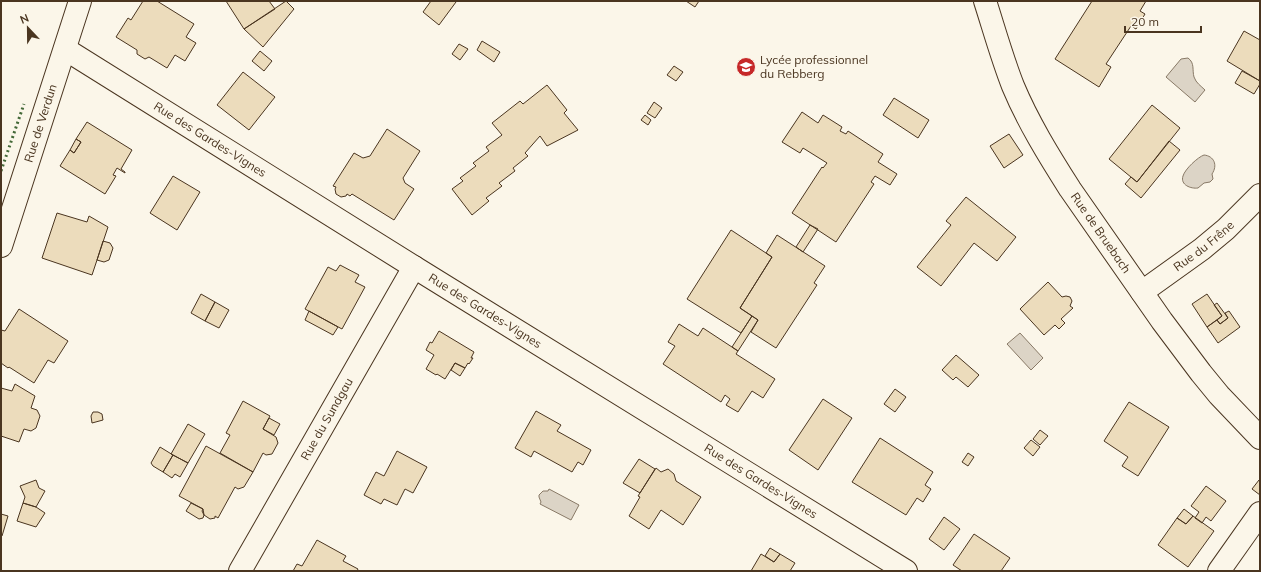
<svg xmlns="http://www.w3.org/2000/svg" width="1261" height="572" viewBox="0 0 1261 572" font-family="Mulish,sans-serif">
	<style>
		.water { fill: #dcd4c6; stroke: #887966 }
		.building { fill: #ecdcbc; stroke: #4a3520 }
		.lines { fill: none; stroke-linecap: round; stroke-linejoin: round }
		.street-casing { stroke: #4a3520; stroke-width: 24 }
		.street { stroke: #fbf6e9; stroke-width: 22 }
		.hedge { stroke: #436837; stroke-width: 3; stroke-dasharray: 2 3; stroke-linecap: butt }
		.labels { text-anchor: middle; stroke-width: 3; stroke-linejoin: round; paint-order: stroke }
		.poi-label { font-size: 12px; fill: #4a3520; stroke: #fbf6e9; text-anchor: start }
		.street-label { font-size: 12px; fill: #4a3520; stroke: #fbf6e9 }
	</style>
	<rect width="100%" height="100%" fill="#fbf6e9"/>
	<!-- water -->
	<path class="water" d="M 1188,58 C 1195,63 1192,70 1194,77 C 1196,83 1201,86 1205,90 L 1195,102 L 1166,77 L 1181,59 Z
		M 1204,155 C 1214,156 1218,165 1212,174 L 1213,179 L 1210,182 L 1204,183 L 1198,188 C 1191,189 1180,185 1183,176 C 1185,169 1198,157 1204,155 Z
		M 1020,333 L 1043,358 L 1031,370 L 1007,344 Z
		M 549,489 L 579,505 L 571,520 L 540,504 L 541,502 L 539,497 L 539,495 L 543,491 L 548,491 Z"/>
	<!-- building -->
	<path class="building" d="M 143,1 L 157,1 L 194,24 L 186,37 L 196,43 L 185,61 L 175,55 L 167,68 L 149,57 L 145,59 L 137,54 L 137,50 L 116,37 L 128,18 L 131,20 Z
		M 226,1 L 269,1 L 275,9 L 244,29 Z
		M 286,1 L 294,9 L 263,47 L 244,29 Z
		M 431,1 L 456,1 L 456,2 L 439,25 L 423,12 Z
		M 686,1 L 699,1 L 695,7 Z
		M 1092,1 L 1146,1 L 1140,11 L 1145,14 L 1136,29 L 1131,26 L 1106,64 L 1111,67 L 1099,87 L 1055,59 Z
		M 1244,31 L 1260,40 L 1260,81 L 1227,61 Z
		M 482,41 L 500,52 L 494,62 L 477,50 Z
		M 459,44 L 468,49 L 460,60 L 452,54 Z
		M 260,51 L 272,61 L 264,71 L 252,61 Z
		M 674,66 L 683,72 L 676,81 L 667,75 Z
		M 1242,71 L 1260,81 L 1260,84 L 1254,94 L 1235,83 Z
		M 243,72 L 275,97 L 249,130 L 217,105 Z
		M 547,85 L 567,110 L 564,113 L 578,130 L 547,146 L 540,136 L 525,153 L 528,156 L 513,168 L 515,171 L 499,183 L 502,186 L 486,198 L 489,201 L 472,215 L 452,189 L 463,181 L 460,178 L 476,166 L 473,163 L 489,151 L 486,147 L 502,135 L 492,123 L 520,101 L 523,104 Z
		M 894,98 L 929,120 L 918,138 L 883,115 Z
		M 654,102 L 662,108 L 655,118 L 647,113 Z
		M 1152,105 L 1180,128 L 1137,182 L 1109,159 Z
		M 802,112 L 818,123 L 823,115 L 842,127 L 840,131 L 846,134 L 848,131 L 883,154 L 878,162 L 897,174 L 890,185 L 875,176 L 871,182 L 874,184 L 836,242 L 792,213 L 822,167 L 823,168 L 827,163 L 803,148 L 800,153 L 782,142 Z
		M 645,115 L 651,120 L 648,125 L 641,120 Z
		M 87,122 L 132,150 L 121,169 L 125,172 L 125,173 L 117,168 L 113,175 L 116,176 L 105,194 L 60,166 L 70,150 L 74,153 L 81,142 L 76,139 Z
		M 387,129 L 420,151 L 403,178 L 405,183 L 414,189 L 394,220 L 352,194 L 350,196 L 347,194 L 346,196 L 341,197 L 336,194 L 335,189 L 336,187 L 333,186 L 354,153 L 363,158 L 370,156 Z
		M 1009,134 L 1023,155 L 1004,168 L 990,146 Z
		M 76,139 L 81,142 L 74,153 L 70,150 Z
		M 1169,141 L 1180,150 L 1141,198 L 1125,184 L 1131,177 L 1137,182 Z
		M 173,176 L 200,192 L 177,230 L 150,213 Z
		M 966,197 L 1016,237 L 997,261 L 974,243 L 941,286 L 917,267 L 951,225 L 946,221 Z
		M 57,213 L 87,222 L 89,216 L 108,227 L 92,275 L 42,258 Z
		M 810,225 L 818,229 L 803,252 L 796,247 Z
		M 731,230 L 772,257 L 740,308 L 752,316 L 741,333 L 687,299 Z
		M 777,235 L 825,266 L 814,283 L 817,285 L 776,348 L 751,332 L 758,320 L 740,308 L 772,257 L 766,253 Z
		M 103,241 L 110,243 L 113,248 L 109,260 L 104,262 L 97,260 Z
		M 340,265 L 359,275 L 355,282 L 365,287 L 342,329 L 305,309 L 328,267 L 336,271 Z
		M 1048,282 L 1062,297 L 1066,296 L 1070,297 L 1072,301 L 1070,306 L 1073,308 L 1061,319 L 1065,323 L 1059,329 L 1055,325 L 1044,335 L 1020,309 Z
		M 201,294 L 215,302 L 205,321 L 191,313 Z
		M 1207,294 L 1222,316 L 1207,327 L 1192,304 Z
		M 215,302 L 229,310 L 219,328 L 205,321 Z
		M 1217,303 L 1228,318 L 1220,324 L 1217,320 L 1222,316 L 1214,305 Z
		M 19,309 L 68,341 L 54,363 L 48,360 L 34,383 L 9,367 L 8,368 L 1,363 L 1,330 L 5,331 Z
		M 309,311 L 338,327 L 333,335 L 305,320 Z
		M 1229,311 L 1240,327 L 1218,343 L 1207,327 L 1217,320 L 1220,324 L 1228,318 L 1225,313 Z
		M 752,316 L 758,320 L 738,351 L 732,347 Z
		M 679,324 L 698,336 L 703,328 L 738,351 L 736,354 L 775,379 L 763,398 L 752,391 L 738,412 L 726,405 L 730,399 L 725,395 L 721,402 L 663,364 L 675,346 L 668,342 Z
		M 439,331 L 474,352 L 471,358 L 473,358 L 469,364 L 468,363 L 465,368 L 455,363 L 445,379 L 437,374 L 436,375 L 426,369 L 434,355 L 426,350 L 430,342 L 432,343 Z
		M 956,355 L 979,375 L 968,387 L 956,377 L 953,380 L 942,370 Z
		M 455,363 L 465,368 L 460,376 L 451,370 Z
		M 15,384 L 35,396 L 31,408 L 37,410 L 40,416 L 36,428 L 31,431 L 24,429 L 19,442 L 1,436 L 1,388 L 12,391 Z
		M 895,389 L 906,397 L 895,412 L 884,404 Z
		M 823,399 L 852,418 L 818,470 L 789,450 Z
		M 243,401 L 270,416 L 263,429 L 276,437 L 278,443 L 272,454 L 266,455 L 263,453 L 253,472 L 220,453 L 230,435 L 226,433 Z
		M 1129,402 L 1169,427 L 1138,476 L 1122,466 L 1128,457 L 1104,441 Z
		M 536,411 L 561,425 L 557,431 L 591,450 L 583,465 L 578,462 L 572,472 L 534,451 L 531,457 L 515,448 Z
		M 93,412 L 98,412 L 102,414 L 103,420 L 92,423 L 91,416 Z
		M 269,418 L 280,424 L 274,435 L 263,429 Z
		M 188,424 L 205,434 L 188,463 L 171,454 Z
		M 1040,430 L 1048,436 L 1040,445 L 1033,439 Z
		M 880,438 L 933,472 L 925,485 L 931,489 L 923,502 L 917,498 L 906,515 L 852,482 Z
		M 1031,440 L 1040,447 L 1033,456 L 1024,448 Z
		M 206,446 L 253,472 L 244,487 L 238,489 L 235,487 L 218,518 L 215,516 L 215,518 L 210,519 L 204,515 L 203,509 L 179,496 Z
		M 160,447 L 173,455 L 163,472 L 153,466 L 151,463 Z
		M 397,451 L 427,467 L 413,493 L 405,489 L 397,505 L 384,499 L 381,504 L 364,495 L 376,472 L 384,476 Z
		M 968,453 L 974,457 L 968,466 L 962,462 Z
		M 173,455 L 188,463 L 180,477 L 175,474 L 172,478 L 163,472 Z
		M 639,459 L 655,469 L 640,493 L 623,483 Z
		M 656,468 L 661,472 L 668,469 L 674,474 L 676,481 L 701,497 L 683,525 L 661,510 L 649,529 L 629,516 L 640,497 L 638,496 Z
		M 36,480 L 39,488 L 45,491 L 36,507 L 23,503 L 25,497 L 20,486 Z
		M 1259,480 L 1260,480 L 1260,495 L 1252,489 Z
		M 1206,486 L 1226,501 L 1211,521 L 1206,517 L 1202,523 L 1195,518 L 1199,512 L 1191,506 Z
		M 23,503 L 36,507 L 45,513 L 36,527 L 17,521 Z
		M 191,503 L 203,509 L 202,511 L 204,515 L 203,518 L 199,519 L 186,511 Z
		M 1184,509 L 1193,516 L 1186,524 L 1177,518 Z
		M 1,514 L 8,516 L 2,536 L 1,535 Z
		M 1193,516 L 1214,531 L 1188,567 L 1158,545 L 1177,518 L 1186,524 Z
		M 944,517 L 960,529 L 944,550 L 929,539 Z
		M 974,534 L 1010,558 L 1001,571 L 962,571 L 953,565 Z
		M 317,540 L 346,556 L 343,561 L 358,569 L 357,571 L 293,571 L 297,564 L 302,566 Z
		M 770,548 L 780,554 L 774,562 L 765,556 Z
		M 761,554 L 774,562 L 780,554 L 795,563 L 790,571 L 751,571 Z"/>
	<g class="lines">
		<!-- street casing -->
		<g class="street-casing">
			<g id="street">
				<path id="s1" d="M 985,1 C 994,29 1002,58 1013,86 C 1028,122 1049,156 1070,189 L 1162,321 L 1201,373 L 1219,395 L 1260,438"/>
				<path id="s2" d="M 65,49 L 414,267 L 906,571"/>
				<path id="s3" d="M 1,246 L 80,1"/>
				<path id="s4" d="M 1142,292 L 1202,249 L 1226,229 L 1260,195"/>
				<path id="s5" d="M 240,571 L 414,267"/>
				<path d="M 1219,571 L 1260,513"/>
			</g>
		</g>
		<!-- street -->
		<use href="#street" class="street"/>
		<!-- hedge -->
		<path class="hedge" d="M 1,171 L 24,104"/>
	</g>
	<!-- icons -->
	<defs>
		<g id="school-disc" transform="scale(1)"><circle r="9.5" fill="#c62828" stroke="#fbf6e9"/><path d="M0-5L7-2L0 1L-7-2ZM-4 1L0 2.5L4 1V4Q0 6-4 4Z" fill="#fff"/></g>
	</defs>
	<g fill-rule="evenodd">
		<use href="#school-disc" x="746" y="67"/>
	</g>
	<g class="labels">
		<!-- poi labels -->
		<g class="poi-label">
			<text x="760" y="64">Lycée professionnel<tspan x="760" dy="14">du Rebberg</tspan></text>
		</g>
		<!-- street labels -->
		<g class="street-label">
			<text dy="4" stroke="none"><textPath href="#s3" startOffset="129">Rue de Verdun</textPath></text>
			<text dy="4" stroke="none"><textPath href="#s2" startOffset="171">Rue des Gardes-Vignes</textPath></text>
			<text dy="4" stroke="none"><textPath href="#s1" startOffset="261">Rue de Bruebach</textPath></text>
			<text dy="4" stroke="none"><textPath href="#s4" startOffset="77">Rue du Frêne</textPath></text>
			<text dy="4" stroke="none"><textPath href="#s2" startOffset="495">Rue des Gardes-Vignes</textPath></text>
			<text dy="4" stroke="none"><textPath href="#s5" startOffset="175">Rue du Sundgau</textPath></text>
			<text dy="4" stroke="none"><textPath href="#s2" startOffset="819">Rue des Gardes-Vignes</textPath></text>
		</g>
	</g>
	<!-- border -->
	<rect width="1261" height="572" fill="none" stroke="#4a3520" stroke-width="4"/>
	<!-- north arrow -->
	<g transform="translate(28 28) rotate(338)" stroke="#fbf6e9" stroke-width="3" paint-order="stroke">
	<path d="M0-3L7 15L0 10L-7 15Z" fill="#4a3520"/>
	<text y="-6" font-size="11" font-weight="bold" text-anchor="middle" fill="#4a3520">N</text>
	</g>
	<!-- scale -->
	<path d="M1125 26v6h76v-6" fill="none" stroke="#4a3520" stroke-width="2"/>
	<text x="1131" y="26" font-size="12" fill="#4a3520" stroke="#fbf6e9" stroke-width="3" paint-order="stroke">20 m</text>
</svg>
